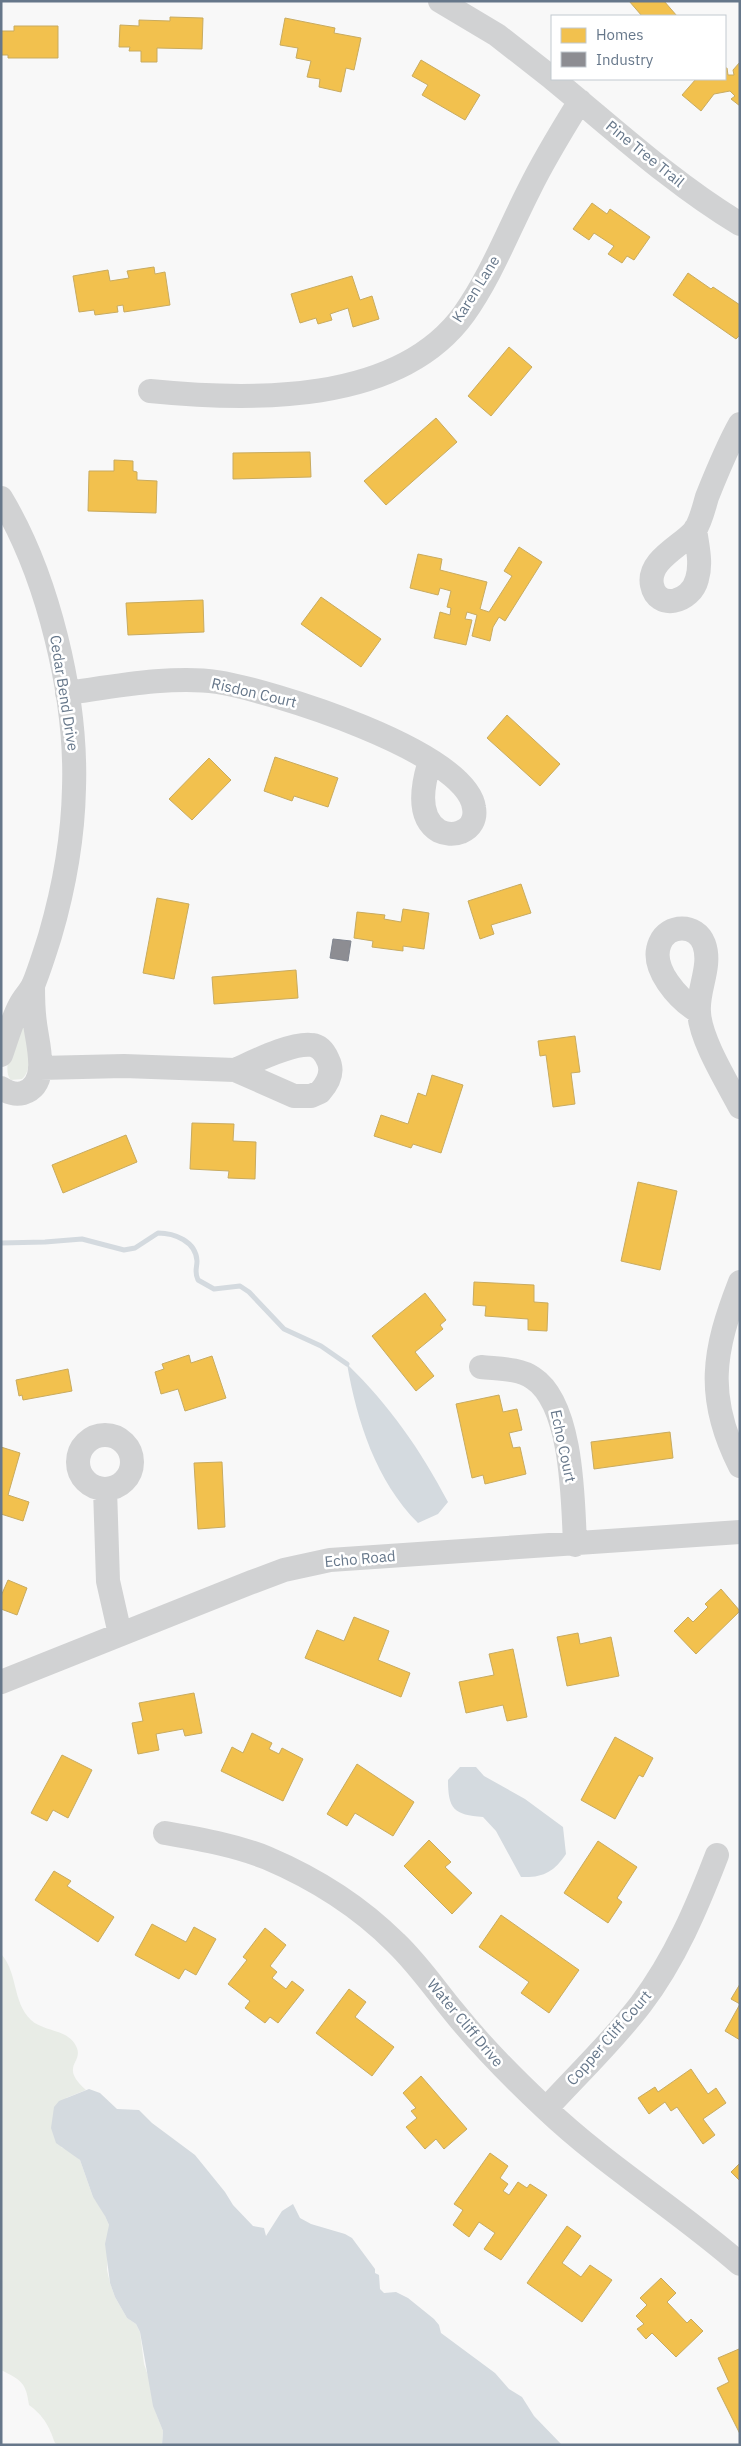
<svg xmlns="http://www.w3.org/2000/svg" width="741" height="2446" viewBox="0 0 741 2446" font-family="'IBM Plex Sans',sans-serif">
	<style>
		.green { fill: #e8ece6 }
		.water { fill: #d4dadf }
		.homes { fill: #f2c14e; stroke: #c8ab60 }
		.industry { fill: #8d8d92; stroke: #818690 }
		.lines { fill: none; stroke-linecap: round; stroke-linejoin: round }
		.stream { stroke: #d4dadf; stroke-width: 5 }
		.minor { stroke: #d1d2d3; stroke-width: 24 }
		.labels { text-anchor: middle; stroke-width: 5; stroke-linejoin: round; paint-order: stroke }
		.street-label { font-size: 15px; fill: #66778a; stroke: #fff }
	</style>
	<rect width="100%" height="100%" fill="#f8f8f8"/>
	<!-- green -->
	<path class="green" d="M 24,1025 C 26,1040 35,1068 22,1079 L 11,1080 C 0,1069 17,1036 24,1025 Z
		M 1,1954 C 18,1972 12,2002 31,2020 C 44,2032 68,2029 76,2046 C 85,2063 58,2065 86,2090 L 66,2098 L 61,2147 L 70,2151 L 80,2160 L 93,2197 L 103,2211 L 109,2225 L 107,2270 L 110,2283 L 115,2297 L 127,2318 L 136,2324 L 140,2332 L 144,2364 L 150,2381 L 156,2413 L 163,2431 L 162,2445 L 59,2445 L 55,2443 C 49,2426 44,2416 29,2405 C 26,2382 21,2380 1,2370 Z"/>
	<!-- water -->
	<path class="water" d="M 347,1364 C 390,1406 420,1449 448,1502 L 438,1514 L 418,1523 C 376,1481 357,1421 347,1364 Z
		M 460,1767 L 476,1767 L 484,1776 L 525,1799 L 563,1827 L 566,1854 C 554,1872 543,1878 521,1877 L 496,1831 L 483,1817 C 454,1815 448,1809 448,1780 Z
		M 89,2089 L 100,2093 L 117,2109 L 139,2110 L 152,2123 L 195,2155 L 225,2192 L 233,2205 L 253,2226 L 264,2228 L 266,2236 L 282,2211 L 293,2204 L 300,2218 L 311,2224 L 345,2234 L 352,2238 L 375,2269 L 375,2273 L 379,2275 L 380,2289 L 384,2293 L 396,2292 L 408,2298 L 434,2319 L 439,2325 L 441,2333 L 495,2373 L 509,2389 L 522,2397 L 534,2416 L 562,2445 L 162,2445 L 163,2431 L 153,2406 L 140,2332 L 136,2324 L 127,2318 L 115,2297 L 110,2283 L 105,2244 L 109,2225 L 105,2216 L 93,2197 L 80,2160 L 56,2143 L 51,2128 L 54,2107 L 59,2101 Z"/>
	<!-- homes -->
	<path class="homes" d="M 629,1 L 664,1 L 677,16 L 642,16 Z
		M 170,17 L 203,18 L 202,49 L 157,48 L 157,62 L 141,62 L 141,51 L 129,51 L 130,47 L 119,47 L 120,25 L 139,26 L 139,20 L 170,21 Z
		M 285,18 L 335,28 L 334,33 L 361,38 L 354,70 L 346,68 L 341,92 L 319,87 L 320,79 L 307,77 L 311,61 L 296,58 L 298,48 L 280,45 Z
		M 14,26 L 58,26 L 58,58 L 8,58 L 8,55 L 1,55 L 1,31 L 14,31 Z
		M 421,60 L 480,95 L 465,120 L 422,95 L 428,85 L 412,76 Z
		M 740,62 L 740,106 L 731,99 L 735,96 L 730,91 L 714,94 L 701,111 L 682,95 L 696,79 L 725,79 L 725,68 L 727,68 L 728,75 L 734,75 L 733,70 Z
		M 592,203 L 607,214 L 610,209 L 650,237 L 634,260 L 627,256 L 622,263 L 608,254 L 614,246 L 594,233 L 589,240 L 573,229 Z
		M 154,267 L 155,274 L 165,272 L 170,305 L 124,312 L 123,305 L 117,306 L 118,312 L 95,315 L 94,310 L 79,312 L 73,276 L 108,270 L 110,281 L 129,278 L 127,271 Z
		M 688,273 L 711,289 L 713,287 L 740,305 L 740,335 L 736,339 L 673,295 Z
		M 352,276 L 360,300 L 372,296 L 379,319 L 353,327 L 348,308 L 330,314 L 332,320 L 318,324 L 316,318 L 300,323 L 291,294 Z
		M 509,347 L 532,367 L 491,416 L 468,396 Z
		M 436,418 L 457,442 L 386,505 L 364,481 Z
		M 310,452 L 311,477 L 233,479 L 233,453 Z
		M 114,460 L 133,461 L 133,471 L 137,472 L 137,480 L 157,481 L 156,513 L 88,511 L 89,471 L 114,471 Z
		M 519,547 L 542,562 L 505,621 L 499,617 L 493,627 L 490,641 L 472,636 L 477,615 L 467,612 L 465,619 L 472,620 L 466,645 L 434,638 L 440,612 L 450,615 L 451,608 L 447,607 L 451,591 L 440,588 L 438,595 L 410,588 L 418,554 L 442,559 L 440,570 L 487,582 L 480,609 L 489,612 L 512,576 L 504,571 Z
		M 321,597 L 381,639 L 361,667 L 301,624 Z
		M 203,600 L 204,632 L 128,635 L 126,603 Z
		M 507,715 L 560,764 L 540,786 L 487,738 Z
		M 275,757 L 338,778 L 328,807 L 294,796 L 292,801 L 264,791 Z
		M 209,758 L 231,780 L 192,820 L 169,799 Z
		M 521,884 L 531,913 L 491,925 L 494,934 L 480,939 L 468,901 Z
		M 157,898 L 189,904 L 174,979 L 143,973 Z
		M 403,909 L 429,913 L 424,949 L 403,946 L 403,951 L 372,947 L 373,941 L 354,938 L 357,912 L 385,915 L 384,919 L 401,922 Z
		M 296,970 L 298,998 L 214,1004 L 212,977 Z
		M 575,1036 L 580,1072 L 571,1073 L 575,1104 L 553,1107 L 546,1055 L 540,1056 L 538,1041 Z
		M 432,1075 L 463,1085 L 441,1153 L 413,1144 L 411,1148 L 374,1136 L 381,1115 L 408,1124 L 418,1093 L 426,1096 Z
		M 192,1123 L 234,1124 L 233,1141 L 256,1142 L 255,1179 L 228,1178 L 229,1171 L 190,1169 Z
		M 126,1135 L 137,1162 L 63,1193 L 52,1165 Z
		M 638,1182 L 677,1191 L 660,1270 L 621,1261 Z
		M 474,1282 L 534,1285 L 534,1302 L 548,1303 L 547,1331 L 528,1330 L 528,1319 L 485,1316 L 486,1306 L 473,1305 Z
		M 425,1293 L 446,1320 L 440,1325 L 443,1329 L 415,1352 L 434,1376 L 416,1391 L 372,1336 Z
		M 189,1355 L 191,1363 L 212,1356 L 226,1398 L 185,1411 L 178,1389 L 161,1394 L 155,1372 L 164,1369 L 162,1364 Z
		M 68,1369 L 72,1391 L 23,1400 L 22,1395 L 19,1396 L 16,1380 Z
		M 499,1395 L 503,1412 L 517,1409 L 522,1430 L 509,1433 L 513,1448 L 520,1447 L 526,1474 L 485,1484 L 483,1475 L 472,1478 L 456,1404 Z
		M 670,1432 L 673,1458 L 594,1469 L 591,1442 Z
		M 1,1447 L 20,1453 L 8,1495 L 29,1502 L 23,1521 L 1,1514 Z
		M 222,1462 L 225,1527 L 198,1529 L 194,1463 Z
		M 8,1580 L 27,1588 L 17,1615 L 1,1609 L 1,1596 Z
		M 721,1589 L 740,1611 L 696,1654 L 674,1631 L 688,1617 L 693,1622 L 708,1607 L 705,1604 Z
		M 354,1617 L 389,1631 L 378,1660 L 410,1673 L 401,1697 L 305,1658 L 317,1630 L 344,1641 Z
		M 578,1633 L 580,1644 L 611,1637 L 619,1676 L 567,1686 L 557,1637 Z
		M 513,1649 L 527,1717 L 507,1721 L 503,1705 L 466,1713 L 459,1682 L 494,1675 L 489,1654 Z
		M 194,1693 L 202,1733 L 185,1736 L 183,1729 L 156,1734 L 159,1750 L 138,1754 L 132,1723 L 143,1721 L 139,1703 Z
		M 252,1733 L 272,1743 L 269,1749 L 279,1754 L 282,1748 L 303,1759 L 283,1801 L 221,1771 L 232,1747 L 243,1753 Z
		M 615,1737 L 653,1758 L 643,1777 L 639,1775 L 615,1819 L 581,1800 Z
		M 62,1755 L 92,1770 L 68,1818 L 53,1810 L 47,1821 L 31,1813 Z
		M 357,1764 L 414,1802 L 393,1836 L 355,1813 L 347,1826 L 327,1814 Z
		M 429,1840 L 451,1862 L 445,1867 L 472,1893 L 452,1914 L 404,1866 Z
		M 598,1841 L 637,1867 L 617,1898 L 622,1902 L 608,1923 L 564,1893 Z
		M 54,1871 L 71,1881 L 67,1886 L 114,1917 L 98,1942 L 35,1900 Z
		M 501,1915 L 579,1970 L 549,2013 L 521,1993 L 529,1982 L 479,1947 Z
		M 152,1924 L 186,1942 L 194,1927 L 216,1939 L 196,1975 L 185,1969 L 179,1979 L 135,1955 Z
		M 265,1928 L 286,1945 L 270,1966 L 277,1972 L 272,1978 L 286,1989 L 292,1981 L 304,1990 L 278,2023 L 270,2017 L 265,2023 L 245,2008 L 250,2001 L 228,1984 L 247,1960 L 243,1957 Z
		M 740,1984 L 740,2004 L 731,1999 Z
		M 349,1989 L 366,2002 L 355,2017 L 394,2047 L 372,2076 L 316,2033 Z
		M 740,2004 L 740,2040 L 725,2031 Z
		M 691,2069 L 708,2094 L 716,2088 L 726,2103 L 703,2119 L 715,2135 L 703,2144 L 677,2107 L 671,2111 L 665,2102 L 649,2114 L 638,2098 L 655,2087 L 658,2092 Z
		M 421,2076 L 467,2129 L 444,2149 L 436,2139 L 425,2149 L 406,2127 L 417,2118 L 411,2111 L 416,2108 L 403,2093 Z
		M 490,2153 L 508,2166 L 500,2178 L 508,2184 L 503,2191 L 509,2195 L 518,2182 L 527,2188 L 530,2184 L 547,2195 L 501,2260 L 484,2249 L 495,2233 L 479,2222 L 469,2237 L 453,2225 L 463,2210 L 454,2204 Z
		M 740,2163 L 740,2181 L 731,2172 Z
		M 567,2226 L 581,2236 L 562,2263 L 581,2277 L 590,2265 L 612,2280 L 582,2322 L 527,2283 Z
		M 661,2278 L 676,2293 L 667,2302 L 687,2323 L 691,2319 L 703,2331 L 676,2357 L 652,2333 L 646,2339 L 637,2329 L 644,2324 L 636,2316 L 647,2305 L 640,2298 Z
		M 739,2349 L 740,2351 L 740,2434 L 717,2388 L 729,2382 L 718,2358 Z"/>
	<!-- industry -->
	<path class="industry" d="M 333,939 L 351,941 L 348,961 L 330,958 Z"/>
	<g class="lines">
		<!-- stream -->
		<path class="stream" d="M 1,1243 L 45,1242 L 82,1239 L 124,1250 L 135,1248 L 158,1233 C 174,1233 196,1241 197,1261 C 197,1268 194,1272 198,1280 L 214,1289 L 240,1286 L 249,1292 L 284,1329 L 321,1346 L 347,1364"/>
		<!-- minor -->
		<path class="minor" d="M 440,1 L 497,35 L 552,78
			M 553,79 C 614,129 672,183 740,224
			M 150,391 C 251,401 398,405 464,314 C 491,276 508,231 529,190 C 544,159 562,130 580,101
			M 1,498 C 48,576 77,696 74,788 C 73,838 64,888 50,936 C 45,952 40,968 34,983 C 31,991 24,997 20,1005 C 12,1020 7,1038 1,1055
			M 695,529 C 697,545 702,563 697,579 C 691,603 657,611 652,585 C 647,560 682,546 695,530 C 701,521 704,507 707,497 C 717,472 727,447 740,424
			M 67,693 C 111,687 173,675 217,682 C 269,690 467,751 474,808 C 476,819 471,828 461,832 C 454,835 445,834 439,831 C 416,817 423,783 430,761
			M 699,1012 C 679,1000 649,968 660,943 C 668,924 696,923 704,944 C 712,966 697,990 699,1012 C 700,1039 727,1082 740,1107
			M 40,1068 L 124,1066 L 235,1070 L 294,1096 L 311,1096 L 320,1092 C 328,1083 334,1072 328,1060 C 325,1053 320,1046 312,1045 C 292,1042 253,1062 235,1070
			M 1,1088 C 7,1092 15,1095 23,1093 C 51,1084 37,1043 35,1023 C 33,1010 33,998 33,985
			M 740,1282 C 713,1351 705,1397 740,1466
			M 481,1367 C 498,1369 519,1368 533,1378 C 573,1404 573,1502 575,1545
			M78 1462a27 27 0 1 1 54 0a27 27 0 1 1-54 0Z
			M 105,1489 L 108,1581 L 120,1634
			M 1,1682 L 252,1582 L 284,1570 L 330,1560 L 740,1532
			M 165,1833 C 199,1839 235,1845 267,1858 C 314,1878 360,1907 396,1943 C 418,1964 435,1989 454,2012 C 482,2047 513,2078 545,2108 C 606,2166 677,2209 740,2264
			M 546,2109 C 577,2075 612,2042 641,2004 C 675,1959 697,1907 717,1855"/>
	</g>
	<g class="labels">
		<!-- street labels -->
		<g class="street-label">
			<text transform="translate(645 154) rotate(39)" y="5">Pine Tree Trail</text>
			<text transform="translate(476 289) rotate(-58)" y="5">Karen Lane</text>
			<text transform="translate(64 693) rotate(81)" y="5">Cedar Bend Drive</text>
			<text transform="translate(254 693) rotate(13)" y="5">Risdon Court</text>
			<text transform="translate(563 1446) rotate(78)" y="5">Echo Court</text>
			<text transform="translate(360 1559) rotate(-5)" y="5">Echo Road</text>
			<text transform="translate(465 2023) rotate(50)" y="5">Water Cliff Drive</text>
			<text transform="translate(609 2038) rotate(-49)" y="5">Copper Cliff Court</text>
		</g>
	</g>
	<!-- border -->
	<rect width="741" height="2446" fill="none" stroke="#66778a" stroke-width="5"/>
	<!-- legend -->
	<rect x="551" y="15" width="175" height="65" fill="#ffffff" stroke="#c2c9d0"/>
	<rect x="561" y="28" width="25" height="15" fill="#f2c14e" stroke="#c2c9d0"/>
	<text x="596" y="40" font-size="15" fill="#66778a">Homes</text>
	<rect x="561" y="52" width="25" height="15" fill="#8d8d92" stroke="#c2c9d0"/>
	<text x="596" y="65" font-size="15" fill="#66778a">Industry</text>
</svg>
